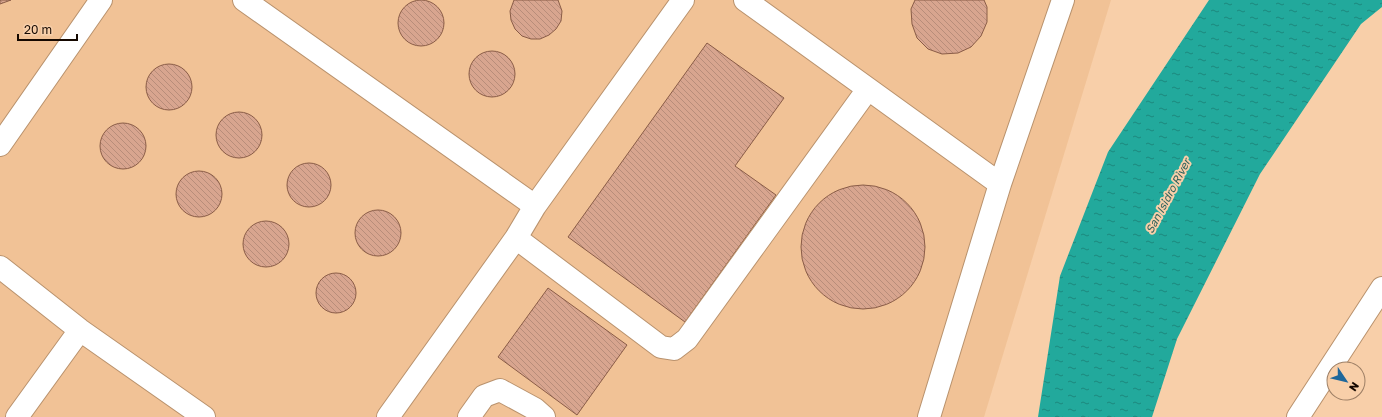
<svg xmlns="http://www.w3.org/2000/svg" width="1382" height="417" viewBox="0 0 1382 417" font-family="'Golos Text',sans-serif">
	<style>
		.built { fill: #f1c296 }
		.water { fill: url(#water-ripples) }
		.building { fill: url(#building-back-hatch); stroke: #8a5c47 }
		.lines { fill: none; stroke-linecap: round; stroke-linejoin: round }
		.minor-casing { stroke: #b9926d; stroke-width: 24 }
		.minor { stroke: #fff; stroke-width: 22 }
		.labels { text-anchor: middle; stroke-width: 4; stroke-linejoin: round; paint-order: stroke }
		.water-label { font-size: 11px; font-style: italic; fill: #2e615b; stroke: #f8cfa9 }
	</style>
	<defs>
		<pattern id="water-ripples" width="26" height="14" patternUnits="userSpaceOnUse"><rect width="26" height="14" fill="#22a99c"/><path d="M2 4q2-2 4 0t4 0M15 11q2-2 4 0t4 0" fill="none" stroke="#1c887d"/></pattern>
		<pattern id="building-back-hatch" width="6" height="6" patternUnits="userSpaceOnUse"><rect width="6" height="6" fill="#d8a58f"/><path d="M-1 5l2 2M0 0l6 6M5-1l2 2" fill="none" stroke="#b88d7a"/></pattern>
	</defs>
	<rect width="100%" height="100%" fill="#f8cfa9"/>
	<!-- built -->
	<path class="built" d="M 0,0 L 1111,0 L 984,417 L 0,417 Z"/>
	<!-- water -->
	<path class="water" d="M 1209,0 L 1382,0 L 1382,7 L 1361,24 L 1260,174 L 1177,339 L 1152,417 L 1038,417 L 1060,276 L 1108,152 Z"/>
	<!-- building -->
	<path class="building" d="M398 23a23 23 0 1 1 46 0a23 23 0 1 1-46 0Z
		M 0,0 L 11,0 L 0,4 Z
		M 514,0 L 558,0 L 562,11 L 561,21 L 556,29 L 549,35 L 540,39 L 531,39 L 522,36 L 515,29 L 511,20 L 510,11 Z
		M 915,0 L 984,0 L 987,7 L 987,22 L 981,36 L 971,47 L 958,53 L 942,54 L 928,49 L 917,38 L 912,24 L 911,9 Z
		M 707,43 L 784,98 L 735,166 L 776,195 L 685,322 L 568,237 Z
		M469 74a23 23 0 1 1 46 0a23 23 0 1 1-46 0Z
		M146 87a23 23 0 1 1 46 0a23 23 0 1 1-46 0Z
		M216 135a23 23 0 1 1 46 0a23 23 0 1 1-46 0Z
		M100 146a23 23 0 1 1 46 0a23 23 0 1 1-46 0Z
		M287 185a22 22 0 1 1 44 0a22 22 0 1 1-44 0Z
		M176 194a23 23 0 1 1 46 0a23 23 0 1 1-46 0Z
		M801 247a62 62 0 1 1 124 0a62 62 0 1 1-124 0Z
		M355 233a23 23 0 1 1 46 0a23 23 0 1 1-46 0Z
		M243 244a23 23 0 1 1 46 0a23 23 0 1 1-46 0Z
		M316 293a20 20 0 1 1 40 0a20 20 0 1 1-40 0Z
		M 548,288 L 627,345 L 577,415 L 498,357 Z"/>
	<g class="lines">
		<!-- minor casing -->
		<g class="minor-casing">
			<path id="minor" d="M 244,0 L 535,206
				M 745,0 L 1000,184
				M 0,145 L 101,0
				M 516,238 L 661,347 L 674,349 L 687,339 L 868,89
				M 0,267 L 80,330 L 204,417
				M 17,417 L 80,330
				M 388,417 L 516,238 L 535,206 L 683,0
				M 469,417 L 484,396 L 500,390 L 535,409 L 544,417
				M 929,417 L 1000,184 L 1063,0
				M 1298,417 L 1382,288"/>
		</g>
		<!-- minor -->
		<use href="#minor" class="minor"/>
	</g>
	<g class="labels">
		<!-- water labels -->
		<g class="water-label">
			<text transform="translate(1168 196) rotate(-62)" y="4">San Isidro River</text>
		</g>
	</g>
	<!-- north arrow -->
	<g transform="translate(1346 381) rotate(125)"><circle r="19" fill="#f8cfa9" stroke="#9d7f65"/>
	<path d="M0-3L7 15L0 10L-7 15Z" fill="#1e679b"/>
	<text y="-6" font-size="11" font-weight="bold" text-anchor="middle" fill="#150800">N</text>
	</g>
	<!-- scale -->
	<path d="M18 34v6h59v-6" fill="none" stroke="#150800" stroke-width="2"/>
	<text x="24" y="34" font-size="12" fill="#150800" stroke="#f8cfa9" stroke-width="3" paint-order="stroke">20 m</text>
</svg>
